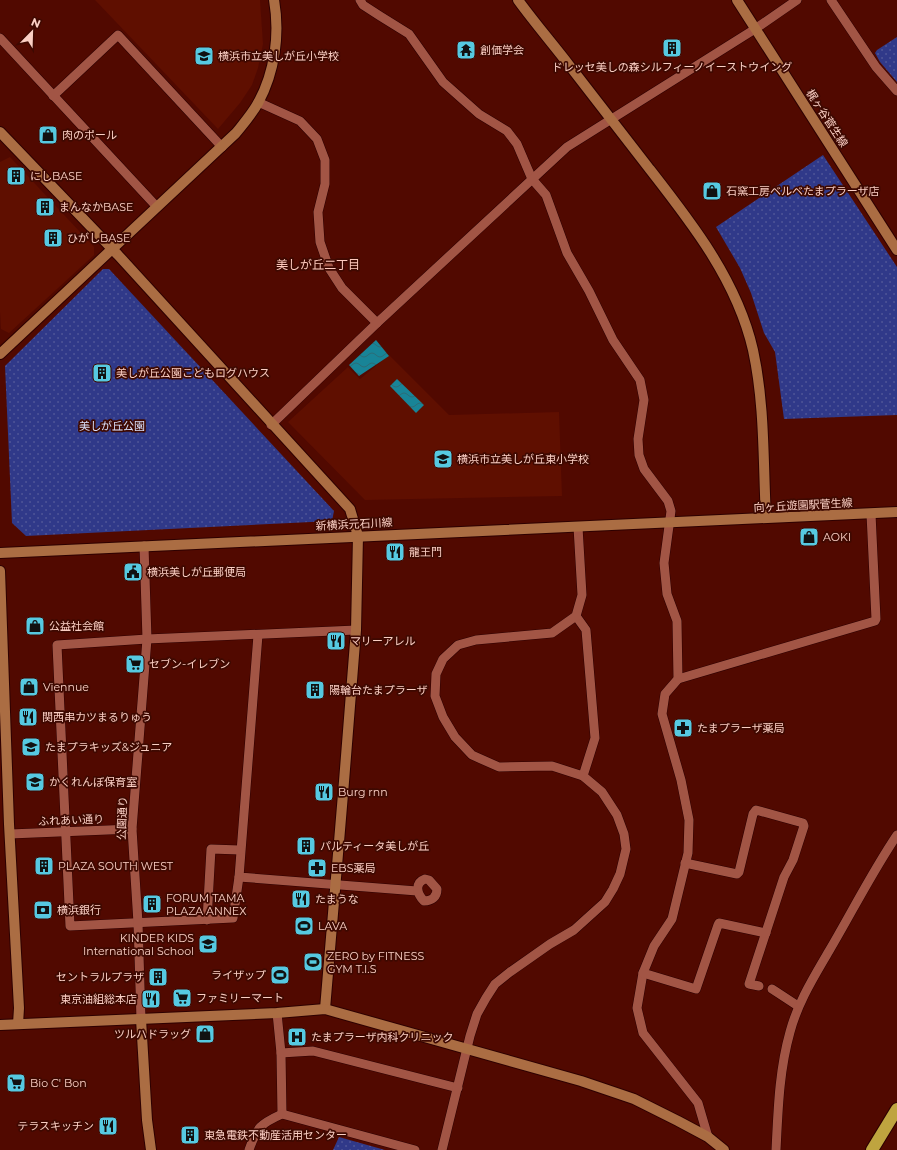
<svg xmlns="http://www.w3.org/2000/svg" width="897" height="1150" viewBox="0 0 897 1150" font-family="Montserrat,'Noto Sans JP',sans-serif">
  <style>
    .built { fill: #5f0f00 }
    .grass { fill: url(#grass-dots) }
    .water { fill: url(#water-waves) }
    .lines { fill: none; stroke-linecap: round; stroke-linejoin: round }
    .street-casing { stroke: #2d0000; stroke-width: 10 }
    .secondary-casing { stroke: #2d0000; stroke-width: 12 }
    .highway-casing { stroke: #2d0000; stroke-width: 14 }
    .street { stroke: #a25545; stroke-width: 9 }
    .secondary { stroke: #ab6d43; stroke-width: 10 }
    .highway { stroke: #bfa43f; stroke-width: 12 }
    .labels { text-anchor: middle; stroke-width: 3.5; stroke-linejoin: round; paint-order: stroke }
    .poi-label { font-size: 11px; fill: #fbcfc4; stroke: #3e0901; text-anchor: start }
    .street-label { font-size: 11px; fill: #fbcfc4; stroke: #3e0901 }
    .park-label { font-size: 11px; fill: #dae1fc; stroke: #3e0901 }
    .neighbourhood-label { font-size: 12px; fill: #fec9bd; stroke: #3e0901 }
  </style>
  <defs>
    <pattern id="grass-dots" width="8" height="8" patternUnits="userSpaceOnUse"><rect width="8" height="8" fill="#303989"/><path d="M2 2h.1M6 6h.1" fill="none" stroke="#4f5598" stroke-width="1.8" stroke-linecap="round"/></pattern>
    <pattern id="water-waves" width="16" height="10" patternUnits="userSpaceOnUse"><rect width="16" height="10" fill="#188497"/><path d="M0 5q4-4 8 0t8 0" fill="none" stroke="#2a6c77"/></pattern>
  </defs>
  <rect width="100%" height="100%" fill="#510900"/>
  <g class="built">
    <polygon points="95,0 260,0 263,44 258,68 252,85 240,103 218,129"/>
    <polygon points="10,157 94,247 94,255 9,333 1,329 0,312 0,162"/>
    <polygon points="389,355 449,415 559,412 562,496 365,500 288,422 348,367 360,379"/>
  </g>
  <g class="grass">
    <polygon points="897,37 897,82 880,62 875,53 877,50"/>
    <polygon points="823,155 897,267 897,415 784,419 775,352 764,333 751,293 740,268 716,227"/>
    <polygon points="103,269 109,269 334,511 332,521 26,536 12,523 5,366"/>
    <polygon points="339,1137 385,1150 333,1150"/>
  </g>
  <g class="water">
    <polygon points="376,340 389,356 359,376 349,365"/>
    <polygon points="397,379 424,405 416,413 390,386"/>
  </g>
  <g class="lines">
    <defs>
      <g id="street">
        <polyline points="360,0 363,5 380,16 409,34 443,82 479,114 507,131 517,144 532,179 546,195 567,253 589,291 613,340 640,380 644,400 638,439 639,455 644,469 668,501 671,511 664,563 667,594 677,621 678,679 665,694 662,714 681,780 689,820 688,853 672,919 654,946 643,973 637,1008 643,1033 698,1103 708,1137"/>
        <polyline points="831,0 876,67 897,91"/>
        <polyline points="0,38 157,207"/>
        <polyline points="53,96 118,35 222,147"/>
        <polyline points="258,102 300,121 317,139 325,160 325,184 318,212 320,242 329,268 342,288 377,323"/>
        <polyline points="271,425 377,323 567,147 755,29 797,0"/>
        <polyline points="576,616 586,630 595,738 583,776"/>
        <polyline points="258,635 239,877 417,891"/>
        <polyline points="678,679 875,621 876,619 871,514"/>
        <polyline points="10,834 132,829"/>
        <polyline points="685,863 737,874 739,872 753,814 756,810 803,823 804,826 793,860 784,877 749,984 759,986"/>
        <polyline points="239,877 233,918 70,926 57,645 147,639 356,630"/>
        <path d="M425,879L429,880L437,889C437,897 432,901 424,901C417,894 414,883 425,879Z"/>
        <polyline points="207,920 211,849 240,850"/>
        <polyline points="643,973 696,989 718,925 719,923 766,933"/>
        <polyline points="772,989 798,1006"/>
        <polyline points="277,1013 281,1053 282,1114"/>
        <polyline points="141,1019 138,923 132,829 147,639 144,546"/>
        <polyline points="281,1053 313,1051 458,1088"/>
        <path d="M249,1150C257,1127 260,1124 282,1114L415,1150"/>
        <polyline points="442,1150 470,1036 477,1014 486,998 495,984 510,972 550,944 574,930 605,902 613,889 620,874 626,849 624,834 617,815 602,792 583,776 552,766 499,767 472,755 455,737 443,717 435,696 436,674 443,659 458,645 476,640 552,633 576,616 582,595 578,527"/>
        <path d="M776,1150C778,1111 779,1071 790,1032C798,1002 814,977 829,951C852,912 872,872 897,835"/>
      </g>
      <g id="secondary">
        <path d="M518,0C534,22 552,43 569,65C595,99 622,133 648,167C691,222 737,280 753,350C765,405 763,462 766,518"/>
        <polyline points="737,0 897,250"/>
        <polyline points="0,132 118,255 350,509 358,536 356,630 343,794 325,1009"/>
        <path d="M0,354L236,133C244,123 252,114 258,103C275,72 280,34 274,0"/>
        <polyline points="0,553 897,512"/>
        <polyline points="0,571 9,824 19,1008 18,1024"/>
        <polyline points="141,1019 147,1120 151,1150"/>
        <polyline points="0,1025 277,1013 325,1009 581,1081 634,1099 678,1121 708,1137 724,1150"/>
      </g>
      <polyline id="highway" points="872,1150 897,1109"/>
    </defs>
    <use href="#street" class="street-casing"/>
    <use href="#secondary" class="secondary-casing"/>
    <use href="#highway" class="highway-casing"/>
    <use href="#street" class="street"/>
    <use href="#secondary" class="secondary"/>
    <use href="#highway" class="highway"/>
  </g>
  <defs>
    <symbol id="building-square" viewBox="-11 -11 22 22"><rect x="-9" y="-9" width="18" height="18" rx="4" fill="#56c9e1" stroke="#3e0901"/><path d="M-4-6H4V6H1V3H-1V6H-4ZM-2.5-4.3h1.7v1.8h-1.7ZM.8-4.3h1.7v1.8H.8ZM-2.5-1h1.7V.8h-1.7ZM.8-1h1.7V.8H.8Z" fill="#111"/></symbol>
    <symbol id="temple-square" viewBox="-11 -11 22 22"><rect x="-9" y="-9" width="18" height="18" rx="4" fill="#56c9e1" stroke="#3e0901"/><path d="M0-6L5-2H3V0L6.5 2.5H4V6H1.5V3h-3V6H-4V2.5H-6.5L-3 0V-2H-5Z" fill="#111"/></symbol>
    <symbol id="school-square" viewBox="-11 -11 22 22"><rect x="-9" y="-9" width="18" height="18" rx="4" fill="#56c9e1" stroke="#3e0901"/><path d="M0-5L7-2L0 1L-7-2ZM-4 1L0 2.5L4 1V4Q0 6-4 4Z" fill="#111"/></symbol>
    <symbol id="shop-square" viewBox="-11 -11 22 22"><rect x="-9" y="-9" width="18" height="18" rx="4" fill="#56c9e1" stroke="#3e0901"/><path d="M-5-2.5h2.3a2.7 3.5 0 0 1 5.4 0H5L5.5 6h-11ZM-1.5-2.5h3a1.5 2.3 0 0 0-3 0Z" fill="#111"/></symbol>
    <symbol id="restaurant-square" viewBox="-11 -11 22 22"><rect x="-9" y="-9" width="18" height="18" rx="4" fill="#56c9e1" stroke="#3e0901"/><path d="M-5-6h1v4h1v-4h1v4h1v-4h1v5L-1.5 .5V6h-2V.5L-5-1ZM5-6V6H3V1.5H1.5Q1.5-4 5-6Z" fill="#111"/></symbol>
    <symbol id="civic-square" viewBox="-11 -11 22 22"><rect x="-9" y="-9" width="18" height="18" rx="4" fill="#56c9e1" stroke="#3e0901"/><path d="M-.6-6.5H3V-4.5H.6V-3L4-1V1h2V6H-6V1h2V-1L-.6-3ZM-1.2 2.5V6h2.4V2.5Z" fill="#111"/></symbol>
    <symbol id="supermarket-square" viewBox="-11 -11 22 22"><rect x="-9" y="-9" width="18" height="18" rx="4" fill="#56c9e1" stroke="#3e0901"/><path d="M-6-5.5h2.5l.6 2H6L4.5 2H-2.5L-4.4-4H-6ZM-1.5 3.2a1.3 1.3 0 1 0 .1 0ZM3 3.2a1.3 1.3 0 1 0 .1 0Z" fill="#111"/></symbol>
    <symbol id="pharmacy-square" viewBox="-11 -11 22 22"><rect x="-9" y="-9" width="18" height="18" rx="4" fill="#56c9e1" stroke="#3e0901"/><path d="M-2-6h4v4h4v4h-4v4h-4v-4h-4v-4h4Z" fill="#111"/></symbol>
    <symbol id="bank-square" viewBox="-11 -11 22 22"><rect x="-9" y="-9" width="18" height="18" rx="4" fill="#56c9e1" stroke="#3e0901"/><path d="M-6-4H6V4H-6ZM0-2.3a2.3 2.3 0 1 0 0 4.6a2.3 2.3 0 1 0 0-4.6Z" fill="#111"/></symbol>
    <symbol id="stadium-square" viewBox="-11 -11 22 22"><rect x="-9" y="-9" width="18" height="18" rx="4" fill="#56c9e1" stroke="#3e0901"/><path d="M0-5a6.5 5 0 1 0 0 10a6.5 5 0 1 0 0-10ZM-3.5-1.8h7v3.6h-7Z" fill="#111"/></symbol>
    <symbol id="hospital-square" viewBox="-11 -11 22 22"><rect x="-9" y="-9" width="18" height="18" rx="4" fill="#56c9e1" stroke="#3e0901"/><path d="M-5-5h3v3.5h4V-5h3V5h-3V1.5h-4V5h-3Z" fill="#111"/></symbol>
  </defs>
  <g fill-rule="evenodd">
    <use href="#building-square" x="661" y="37" width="22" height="22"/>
    <use href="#temple-square" x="455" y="39" width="22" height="22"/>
    <use href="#school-square" x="193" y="45" width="22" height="22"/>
    <use href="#shop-square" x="37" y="124" width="22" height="22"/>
    <use href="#building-square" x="5" y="165" width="22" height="22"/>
    <use href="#shop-square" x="701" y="180" width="22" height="22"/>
    <use href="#building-square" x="34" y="196" width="22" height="22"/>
    <use href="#building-square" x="42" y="227" width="22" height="22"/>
    <use href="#building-square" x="91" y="362" width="22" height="22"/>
    <use href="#school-square" x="432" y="448" width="22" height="22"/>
    <use href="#shop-square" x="798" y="526" width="22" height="22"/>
    <use href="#restaurant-square" x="384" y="541" width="22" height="22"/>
    <use href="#civic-square" x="122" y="561" width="22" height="22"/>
    <use href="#shop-square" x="24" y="615" width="22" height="22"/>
    <use href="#restaurant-square" x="325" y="630" width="22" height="22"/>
    <use href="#supermarket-square" x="124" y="653" width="22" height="22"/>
    <use href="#shop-square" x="18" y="676" width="22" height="22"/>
    <use href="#building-square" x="304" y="679" width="22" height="22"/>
    <use href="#restaurant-square" x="17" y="706" width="22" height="22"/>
    <use href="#pharmacy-square" x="672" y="717" width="22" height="22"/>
    <use href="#school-square" x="20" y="736" width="22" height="22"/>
    <use href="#school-square" x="24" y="771" width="22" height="22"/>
    <use href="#restaurant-square" x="313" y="781" width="22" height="22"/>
    <use href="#building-square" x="295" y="835" width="22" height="22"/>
    <use href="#building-square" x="33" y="855" width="22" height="22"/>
    <use href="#pharmacy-square" x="306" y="857" width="22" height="22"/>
    <use href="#restaurant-square" x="290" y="888" width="22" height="22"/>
    <use href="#building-square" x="141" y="893" width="22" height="22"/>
    <use href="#bank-square" x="32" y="899" width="22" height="22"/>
    <use href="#stadium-square" x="293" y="915" width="22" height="22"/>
    <use href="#school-square" x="197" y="933" width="22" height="22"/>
    <use href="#stadium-square" x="302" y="951" width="22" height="22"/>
    <use href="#stadium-square" x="269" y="964" width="22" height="22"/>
    <use href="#building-square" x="147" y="966" width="22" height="22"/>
    <use href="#supermarket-square" x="171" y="987" width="22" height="22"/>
    <use href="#restaurant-square" x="140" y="988" width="22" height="22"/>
    <use href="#shop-square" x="194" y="1023" width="22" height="22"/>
    <use href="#hospital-square" x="286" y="1026" width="22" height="22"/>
    <use href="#supermarket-square" x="5" y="1072" width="22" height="22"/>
    <use href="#restaurant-square" x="97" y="1115" width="22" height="22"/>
    <use href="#building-square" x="179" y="1124" width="22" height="22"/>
  </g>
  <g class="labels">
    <g class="poi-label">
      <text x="480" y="54">創価学会</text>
      <text x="218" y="60">横浜市立美しが丘小学校</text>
      <text x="672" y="71" text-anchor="middle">ドレッセ美しの森シルフィーノイーストウイング</text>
      <text x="62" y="139">肉のポール</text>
      <text x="30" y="180">にしBASE</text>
      <text x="726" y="195">石窯工房ベルベたまプラーザ店</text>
      <text x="59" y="211">まんなかBASE</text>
      <text x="67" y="242">ひがしBASE</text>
      <text x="116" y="377">美しが丘公園こどもログハウス</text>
      <text x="457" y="463">横浜市立美しが丘東小学校</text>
      <text x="823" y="541">AOKI</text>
      <text x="409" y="556">龍王門</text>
      <text x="147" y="576">横浜美しが丘郵便局</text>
      <text x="49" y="630">公益社会館</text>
      <text x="350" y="645">マリーアレル</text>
      <text x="149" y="668">セブン-イレブン</text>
      <text x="43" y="691">Viennue</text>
      <text x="329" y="694">陽輪台たまプラーザ</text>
      <text x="42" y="721">関西串カツまるりゅう</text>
      <text x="697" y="732">たまプラーザ薬局</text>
      <text x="45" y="751">たまプラキッズ&amp;ジュニア</text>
      <text x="49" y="786">かくれんぼ保育室</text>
      <text x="338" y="796">Burg rnn</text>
      <text x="320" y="850">パルティータ美しが丘</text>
      <text x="58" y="870">PLAZA SOUTH WEST</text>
      <text x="331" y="872">EBS薬局</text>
      <text x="166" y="902">FORUM TAMA<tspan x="166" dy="13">PLAZA ANNEX</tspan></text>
      <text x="315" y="903">たまうな</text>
      <text x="57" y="914">横浜銀行</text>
      <text x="318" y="930">LAVA</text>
      <text x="194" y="942" text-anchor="end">KINDER KIDS<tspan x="194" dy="13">International School</tspan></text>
      <text x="327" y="960">ZERO by FITNESS<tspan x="327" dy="13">GYM T.I.S</tspan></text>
      <text x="266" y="979" text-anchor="end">ライザップ</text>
      <text x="144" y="981" text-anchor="end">セントラルプラザ</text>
      <text x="196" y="1002">ファミリーマート</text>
      <text x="137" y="1003" text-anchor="end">東京油組総本店</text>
      <text x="191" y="1038" text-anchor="end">ツルハドラッグ</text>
      <text x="311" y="1041">たまプラーザ内科クリニック</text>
      <text x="30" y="1087">Bio C' Bon</text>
      <text x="94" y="1130" text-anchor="end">テラスキッチン</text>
      <text x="204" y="1139">東急電鉄不動産活用センター</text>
    </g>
    <g class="street-label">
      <text transform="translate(827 118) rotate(57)" y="4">梶ヶ谷菅生線</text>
      <text transform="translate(803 505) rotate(-3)" y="4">向ヶ丘遊園駅菅生線</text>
      <text transform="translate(354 524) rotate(-3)" y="4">新横浜元石川線</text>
      <text transform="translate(122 818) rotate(-88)" y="4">公園通り</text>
      <text transform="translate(71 820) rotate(-2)" y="4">ふれあい通り</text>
    </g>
    <g class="park-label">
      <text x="112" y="430">美しが丘公園</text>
    </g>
    <g class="neighbourhood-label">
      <text x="318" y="269">美しが丘二丁目</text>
    </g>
  </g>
  <g transform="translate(32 32) rotate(23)" stroke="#3e0901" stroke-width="3" paint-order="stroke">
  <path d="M0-3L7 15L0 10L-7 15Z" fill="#fbcfc4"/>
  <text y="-6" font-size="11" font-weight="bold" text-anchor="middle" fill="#fbcfc4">N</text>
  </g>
</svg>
